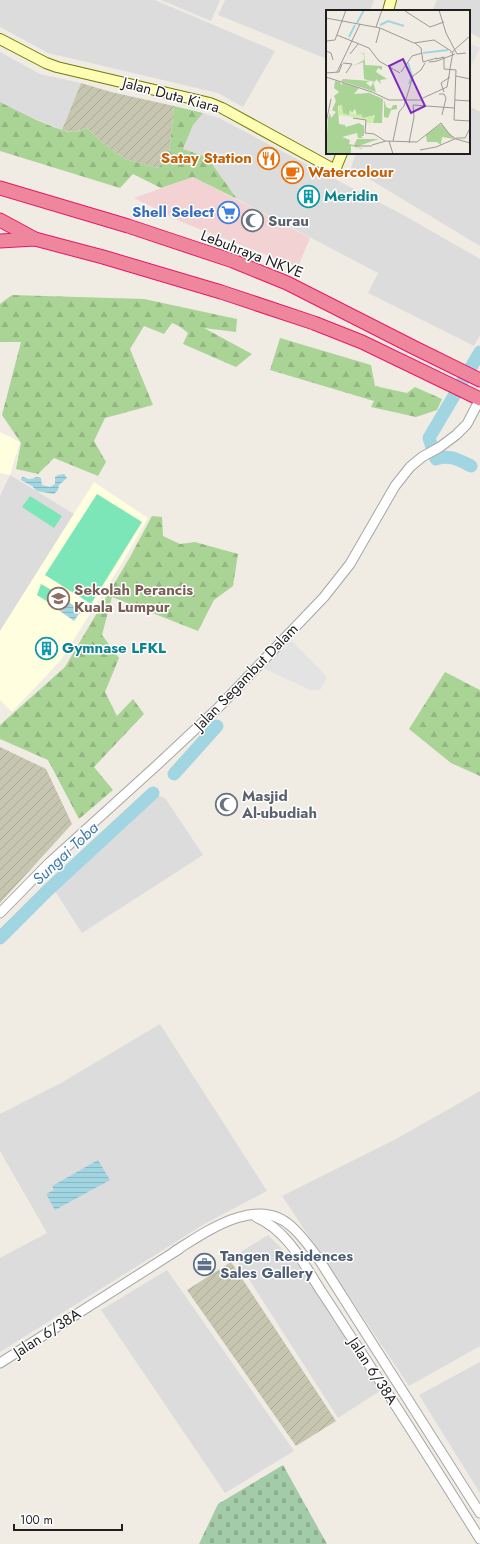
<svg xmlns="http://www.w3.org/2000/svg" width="480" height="1544" viewBox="0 0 480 1544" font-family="Jost,sans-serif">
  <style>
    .residential { fill: #dddcdc }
    .commercial { fill: #f2d2d2 }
    .education { fill: #fffedf }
    .construction { fill: url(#construction-furrows) }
    .forest { fill: url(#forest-firs) }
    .cemetery { fill: url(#cemetery-stones) }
    .pitch { fill: #7ce6b9 }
    .parking { fill: #e3e3e3 }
    .water { fill: url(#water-rules) }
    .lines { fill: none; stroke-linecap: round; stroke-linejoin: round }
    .river { stroke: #a1d5e1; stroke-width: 13 }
    .tertiary-casing { stroke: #a6a6a6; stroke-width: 11 }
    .secondary-casing { stroke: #737c00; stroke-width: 12 }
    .motorway-casing { stroke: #e91766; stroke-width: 15 }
    .tertiary { stroke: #fff; stroke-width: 9 }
    .secondary { stroke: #fdfeb4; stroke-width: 10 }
    .motorway { stroke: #ee869d; stroke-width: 13 }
    .labels { text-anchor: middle; stroke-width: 3; stroke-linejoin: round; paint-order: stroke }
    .street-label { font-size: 15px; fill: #1f1f1f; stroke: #fff }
    .food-label { font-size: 15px; font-weight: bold; fill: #c56008; stroke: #fff; text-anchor: end }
    .culture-label { font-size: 15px; font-weight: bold; fill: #0d838f; stroke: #fff; text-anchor: start }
    .shop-label { font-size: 15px; font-weight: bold; fill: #366cbe; stroke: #fff; text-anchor: end }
    .worship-label { font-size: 15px; font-weight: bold; fill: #5b616d; stroke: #fff; text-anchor: start }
    .education-label { font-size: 15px; font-weight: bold; fill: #785e54; stroke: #fff; text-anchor: start }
    .service-label { font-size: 15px; font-weight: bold; fill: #4e5e75; stroke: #fff; text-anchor: start }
    .water-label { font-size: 16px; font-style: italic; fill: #407bae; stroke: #fff }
    .inset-river { fill: none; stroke: #a1d5e1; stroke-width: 2 }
    .inset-road { fill: none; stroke: #9c9a95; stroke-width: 1 }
    .view { fill: #7b2cbf; fill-opacity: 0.15; stroke: #7b2cbf; stroke-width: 2 }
    .inset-edge { fill: none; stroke: #1f1f1f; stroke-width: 2 }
  </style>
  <defs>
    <pattern id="construction-furrows" width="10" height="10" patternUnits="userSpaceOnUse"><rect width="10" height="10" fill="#c6c5af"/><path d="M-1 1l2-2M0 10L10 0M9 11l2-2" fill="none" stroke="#aaa996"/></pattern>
    <pattern id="forest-firs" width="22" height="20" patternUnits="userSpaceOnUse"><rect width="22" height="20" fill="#aad396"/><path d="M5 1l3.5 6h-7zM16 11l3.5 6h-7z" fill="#92b581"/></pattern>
    <pattern id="cemetery-stones" width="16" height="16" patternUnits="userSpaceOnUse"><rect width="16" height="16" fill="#a4cba8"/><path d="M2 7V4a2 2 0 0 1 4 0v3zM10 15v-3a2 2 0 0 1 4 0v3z" fill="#8dae90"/></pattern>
    <pattern id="water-rules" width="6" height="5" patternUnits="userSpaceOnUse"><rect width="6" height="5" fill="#a1d5e1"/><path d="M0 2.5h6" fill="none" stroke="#8ab6c1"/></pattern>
  </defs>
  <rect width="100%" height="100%" fill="#f0ece4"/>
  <g class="residential">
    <polygon points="0,0 155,0 275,51 243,107 218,93 48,53 0,27"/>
    <polygon points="161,0 220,0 211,21"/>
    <polygon points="225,0 374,0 370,11 327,11 327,59 218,15"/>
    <polygon points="437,0 480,0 480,38 469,32 469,11 432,11"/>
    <polygon points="0,52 40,74 81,83 62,130 14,110 0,102"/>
    <polygon points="469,106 480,112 480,246 351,168 356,153 469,153"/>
    <polygon points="203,113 219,118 407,217 480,259 480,335 474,346 368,293 378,273 237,199 207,157 183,149 193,125"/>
    <polygon points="10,475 74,514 0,631 0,496"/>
    <polygon points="157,795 165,798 203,855 82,933 55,891"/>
    <polygon points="160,1024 267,1191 206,1223 0,1352 0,1258 47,1233 0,1151 0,1114 61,1083"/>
    <polygon points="480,1091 480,1346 409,1386 282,1196 396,1139 456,1105"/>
    <polygon points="268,1235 300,1267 380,1391 338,1418 234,1256"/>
    <polygon points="167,1270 294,1451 225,1493 101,1310"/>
    <polygon points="480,1362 480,1493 419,1395"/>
  </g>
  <polygon class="commercial" points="193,177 310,238 298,267 184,223 134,198"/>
  <g class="education">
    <polygon points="0,432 20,442 10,475 0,473"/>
    <polygon points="94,482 148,518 119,568 61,660 12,712 0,700 0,631"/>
  </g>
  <g class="construction">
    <polygon points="81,83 111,92 174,106 169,155 158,168 125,159 104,144 87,128 73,132 62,130"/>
    <polygon points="0,747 46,769 72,824 0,903"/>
    <polygon points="231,1262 336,1421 296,1446 187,1290"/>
  </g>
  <g class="forest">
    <path d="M0,102C13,109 59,132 72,132C77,132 83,129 87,128L104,144L125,159L158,168L169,155L174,106L203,113L193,125L183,149L207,157L237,199L193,177L161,188L133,174L120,188L0,151Z"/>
    <polygon points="12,295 144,299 237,319 236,332 204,328 252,354 236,367 183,344 188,333 179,326 172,323 164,334 144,326 130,349 153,405 105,418 94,441 106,462 98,476 54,458 38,474 16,469 21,443 2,415 21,342 0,342 0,304"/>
    <polygon points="280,338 371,365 375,386 407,393 415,387 442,399 437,410 416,417 371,407 374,401 270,370"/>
    <polygon points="152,516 162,517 163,536 180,544 195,542 238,554 233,586 214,600 198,631 112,597 102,635 119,658 105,692 117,716 133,699 144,714 94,767 113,790 79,819 48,760 0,739 0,725 65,667 130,557"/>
    <polygon points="445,672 480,690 480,776 451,763 409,729"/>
  </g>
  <polygon class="cemetery" points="283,1465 327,1544 199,1544 218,1504"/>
  <g class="pitch">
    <polygon points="97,494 142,522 91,604 45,575"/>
    <polygon points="30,496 62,516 54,528 22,507"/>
    <polygon points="41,584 57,593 51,604 37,595"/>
  </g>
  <g class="parking">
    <polygon points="469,43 480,48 469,71"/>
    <polygon points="289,638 327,677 320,690 310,690 261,667"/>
  </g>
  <g class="water">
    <path d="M64,474L67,478L59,485L58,490L54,494L37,491L32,486L21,480L22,477C25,477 27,479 30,479C35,479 34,476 41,478L42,485L50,487L55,484V477L58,475Z"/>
    <polygon points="60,596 81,611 74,621 53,606"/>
    <polygon points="98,1160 110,1180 55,1210 46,1194 54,1190 52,1186"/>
  </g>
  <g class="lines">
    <g class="river">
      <path d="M471,466C459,460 449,454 436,459L429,438L480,352"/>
      <polyline points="174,774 217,726"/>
      <polyline points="0,938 47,891 153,793"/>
    </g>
    <defs>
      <g id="tertiary">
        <polyline points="0,913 49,863 156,766 218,708 324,597 350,564 395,486 410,467 422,457 440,447 456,435 467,424 480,399"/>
        <path d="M256,1217C287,1230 304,1264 321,1291C334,1310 346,1330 359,1349C400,1412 440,1475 480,1539"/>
        <path d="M175,1251C206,1232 257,1194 292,1227C302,1236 310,1247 318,1258L480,1513"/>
        <polyline points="0,1363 179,1249"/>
      </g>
      <g id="secondary">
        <polyline points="388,11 391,0"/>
        <polyline points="0,39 46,63 57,67 210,103 222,108 335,170 342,153"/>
      </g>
      <g id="motorway">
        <polyline points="0,188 128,226 233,261 287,283 413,347 480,380"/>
        <polyline points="0,220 35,239"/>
        <polyline points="0,241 35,239 103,257 221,292 314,323 362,342 480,399"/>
      </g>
    </defs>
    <use href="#tertiary" class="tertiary-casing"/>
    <use href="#secondary" class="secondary-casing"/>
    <use href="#motorway" class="motorway-casing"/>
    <use href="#tertiary" class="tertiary"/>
    <use href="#secondary" class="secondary"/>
    <use href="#motorway" class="motorway"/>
  </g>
  <defs>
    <symbol id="restaurant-ring" viewBox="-11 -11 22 22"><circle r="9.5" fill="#fff" stroke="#e8710a" stroke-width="1.5"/><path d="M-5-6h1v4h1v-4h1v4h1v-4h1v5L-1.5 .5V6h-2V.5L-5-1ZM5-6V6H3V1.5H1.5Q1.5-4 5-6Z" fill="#e8710a"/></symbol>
    <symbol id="cafe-ring" viewBox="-11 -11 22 22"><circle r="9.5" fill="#fff" stroke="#e8710a" stroke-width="1.5"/><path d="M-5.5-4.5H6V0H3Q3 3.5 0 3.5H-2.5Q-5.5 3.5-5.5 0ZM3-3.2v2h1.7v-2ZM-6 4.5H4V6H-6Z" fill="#e8710a"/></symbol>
    <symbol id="building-ring" viewBox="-11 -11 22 22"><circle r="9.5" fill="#fff" stroke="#0f9aa8" stroke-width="1.5"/><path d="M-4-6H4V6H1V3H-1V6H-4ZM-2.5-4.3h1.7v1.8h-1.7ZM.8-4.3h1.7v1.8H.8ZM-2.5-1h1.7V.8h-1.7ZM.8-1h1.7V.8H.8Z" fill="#0f9aa8"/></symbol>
    <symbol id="supermarket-ring" viewBox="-11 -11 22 22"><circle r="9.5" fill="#fff" stroke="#3f7fe0" stroke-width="1.5"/><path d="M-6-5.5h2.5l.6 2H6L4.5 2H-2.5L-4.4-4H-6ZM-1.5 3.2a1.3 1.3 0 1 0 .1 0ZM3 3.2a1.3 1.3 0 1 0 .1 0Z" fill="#3f7fe0"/></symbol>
    <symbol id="mosque-ring" viewBox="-11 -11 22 22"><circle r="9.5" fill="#fff" stroke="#6b7280" stroke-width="1.5"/><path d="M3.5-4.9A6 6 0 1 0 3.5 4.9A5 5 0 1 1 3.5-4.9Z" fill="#6b7280"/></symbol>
    <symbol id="school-ring" viewBox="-11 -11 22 22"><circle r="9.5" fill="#fff" stroke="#8d6e63" stroke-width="1.5"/><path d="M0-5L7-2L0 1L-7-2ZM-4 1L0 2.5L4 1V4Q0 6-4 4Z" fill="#8d6e63"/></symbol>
    <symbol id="office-ring" viewBox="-11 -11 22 22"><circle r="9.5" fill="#fff" stroke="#5c6f8a" stroke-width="1.5"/><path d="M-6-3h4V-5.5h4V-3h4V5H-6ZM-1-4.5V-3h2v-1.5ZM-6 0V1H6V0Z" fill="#5c6f8a"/></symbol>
  </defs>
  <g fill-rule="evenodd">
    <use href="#restaurant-ring" x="256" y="146" width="25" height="25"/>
    <use href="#cafe-ring" x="280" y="160" width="25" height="25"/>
    <use href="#building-ring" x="296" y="184" width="25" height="25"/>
    <use href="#supermarket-ring" x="216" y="200" width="25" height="25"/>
    <use href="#mosque-ring" x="240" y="208" width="25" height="25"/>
    <use href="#school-ring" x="46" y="586" width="25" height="25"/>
    <use href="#building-ring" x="34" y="636" width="25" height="25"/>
    <use href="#mosque-ring" x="214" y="792" width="25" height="25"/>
    <use href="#office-ring" x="192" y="1252" width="25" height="25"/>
  </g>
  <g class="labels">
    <g class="street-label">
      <text transform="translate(171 95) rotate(15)" y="5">Jalan Duta Kiara</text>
      <text transform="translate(252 254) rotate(21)" y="5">Lebuhraya NKVE</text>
      <text transform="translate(246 677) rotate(-46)" y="5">Jalan Segambut Dalam</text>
      <text transform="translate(47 1333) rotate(-33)" y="5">Jalan 6/38A</text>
      <text transform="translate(373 1371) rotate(57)" y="5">Jalan 6/38A</text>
    </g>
    <g class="food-label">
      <text x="252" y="163">Satay Station</text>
      <text x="308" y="177" text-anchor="start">Watercolour</text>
    </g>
    <g class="culture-label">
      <text x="324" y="201">Meridin</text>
      <text x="62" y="653">Gymnase LFKL</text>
    </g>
    <g class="shop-label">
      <text x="214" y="217">Shell Select</text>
    </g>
    <g class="worship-label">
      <text x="268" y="226">Surau</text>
      <text x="242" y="801">Masjid<tspan x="242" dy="17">Al-ubudiah</tspan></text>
    </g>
    <g class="education-label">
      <text x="74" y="595">Sekolah Perancis<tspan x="74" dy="17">Kuala Lumpur</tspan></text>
    </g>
    <g class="service-label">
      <text x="220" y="1261">Tangen Residences<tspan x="220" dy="17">Sales Gallery</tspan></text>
    </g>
    <g class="water-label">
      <text transform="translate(65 853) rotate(-43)" y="6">Sungai Toba</text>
    </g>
  </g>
  <g transform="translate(326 10)">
    <rect width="144" height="144" fill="#f0ece4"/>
    <path d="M16,95L19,103L35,104L38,108L49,105L48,109L46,113H41L40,109L13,105V96Z" fill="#cceea6"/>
    <path d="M38,40L39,55L56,56V60L52,58L50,62L61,69L54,70L55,74L50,69L49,72L38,69L37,52L27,56L38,50V45L35,43L34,42L38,44ZM17,69L44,71L40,73L45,77L47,72L50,82L15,71ZM9,71L14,72L15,75L17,73L33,78L28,84L43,83L37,80L57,89L56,113H47L49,105L37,108L35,104L31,105L29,99L26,103L24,100L23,105L17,103L16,95L12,96L13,114L19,115L20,117L33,113L38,116V126H35L37,128H32L31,123L16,127L24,130L23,134L28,135L31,129H53L29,137L36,138V139L25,136V144H0L2,108L4,103L5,108L10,102L6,100L10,91L8,86L13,82L8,78ZM58,90L60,97L65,99L67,95H71V99L65,100L62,108L58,107ZM115,114L128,129L116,127L115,135L111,132H101L100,125Z" fill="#aad396"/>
    <path class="inset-river" d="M31,13L38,0M54,15L62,11L78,16M23,27L29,15M97,43L122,40M82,53L86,66L83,74"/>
    <path class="inset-road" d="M113,0L120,23L131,44L140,43M79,1L104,17L118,12M0,8L54,18L88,33L108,30L125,41V43M50,17L56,0M11,25L43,38L53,51L74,63M0,31L9,30L20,0M50,33L54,18M89,33L95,38L97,52L111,48M0,41L5,43L7,50M24,44L32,34M110,49L118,47V59L130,60M103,52L111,51L129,44M17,53L26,54L20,63M130,60L128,110L144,111M11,62L34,14M75,62L86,46L96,43M0,63L13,62L16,54M130,66L144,69M0,67L46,82L63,90H97M118,82L115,73L124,67M113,84H118L120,88L116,105M97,88L121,77L127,41L144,26M129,90L144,91M27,108L40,110M0,113L5,89M39,123L40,110M39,123L48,124L59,131M123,124L130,129L144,133M63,131L67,144M67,131L73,102L78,96L87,66L95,60L99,53M83,133L88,107L87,95L128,98M46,135L60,131L91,132L115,113L124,125M29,136H46M94,140L110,137L131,128H139L144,118"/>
    <path class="view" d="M77,49L99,96L85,103L63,56Z"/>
    <rect width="144" height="144" class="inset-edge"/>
  </g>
  <path d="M14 1524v6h108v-6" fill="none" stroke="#1f1f1f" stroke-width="2"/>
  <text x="20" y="1524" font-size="12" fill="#1f1f1f" stroke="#ffffff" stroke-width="3" paint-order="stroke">100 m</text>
</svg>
